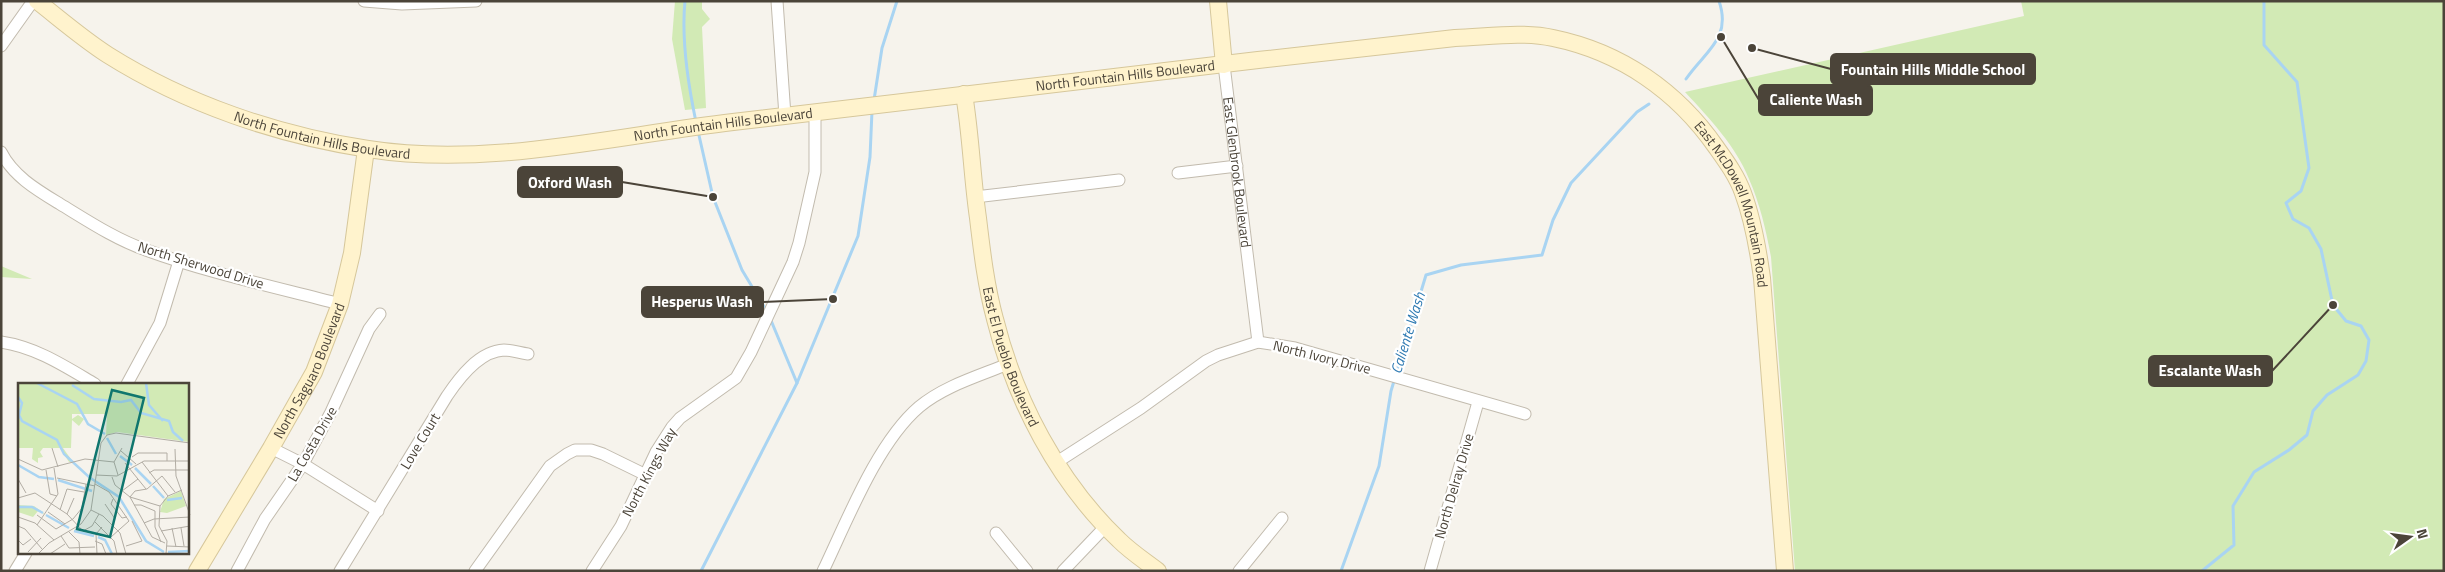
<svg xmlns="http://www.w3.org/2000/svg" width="2445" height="572" viewBox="0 0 2445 572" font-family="'Titillium Web',sans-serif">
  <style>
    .green { fill: #d2eab5 }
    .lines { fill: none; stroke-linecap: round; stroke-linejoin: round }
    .stream { stroke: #a9d4f2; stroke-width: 3 }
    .street-casing { stroke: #c2bbae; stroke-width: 13 }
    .secondary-casing { stroke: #d6c79b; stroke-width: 18 }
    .street { stroke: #fff; stroke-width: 11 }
    .secondary { stroke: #fff3cd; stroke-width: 16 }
    .labels { text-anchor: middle; stroke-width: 4.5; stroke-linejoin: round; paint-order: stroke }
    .street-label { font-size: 14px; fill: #4b4439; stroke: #fff }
    .water-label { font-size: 15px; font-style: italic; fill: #2e7ab2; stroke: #fff }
    .inset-river { fill: none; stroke: #a9d4f2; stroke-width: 2.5 }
    .inset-road { fill: none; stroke: #b2ada4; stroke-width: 1 }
    .view { fill: #0f766e; fill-opacity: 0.15; stroke: #0f766e; stroke-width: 2.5 }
    .inset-edge { fill: none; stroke: #4b4439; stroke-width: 2.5 }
    .leader { fill: none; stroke: #4b4439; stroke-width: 2 }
    .callout-dot { fill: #4b4439; stroke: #fff; stroke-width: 2 }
    .callout { fill: #4b4439; stroke: #4b4439; stroke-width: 2 }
    .callout-label { font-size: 15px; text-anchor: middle; font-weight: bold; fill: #fff }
  </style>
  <rect width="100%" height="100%" fill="#f6f3ec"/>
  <g class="green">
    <polygon points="675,1 702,1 702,9 710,19 702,27 706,108 685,110 672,39"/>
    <path d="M2021,1H2444V571H1795L1771,257C1766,230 1760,204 1749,179C1736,146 1709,118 1685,92L2024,16Z"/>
    <polygon points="1,266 32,279 1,277"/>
  </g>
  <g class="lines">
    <g class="stream">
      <path d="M685,1C681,41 688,84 696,122"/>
      <path d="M1686,79C1705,51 1732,39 1719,1"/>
      <polyline points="874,100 882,48 897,1"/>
      <polyline points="698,131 713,197 742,270 766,310"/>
      <polyline points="770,318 797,383"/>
      <polyline points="701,571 797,383 858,236 870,157 872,111"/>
      <polyline points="1341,571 1379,466 1391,391 1426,275 1461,265 1542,255 1553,220 1571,183 1637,112 1649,104"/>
      <polyline points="2202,571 2234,545 2233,506 2254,472 2289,450 2307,435 2313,411 2327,395 2358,375 2366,361 2369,340 2361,326 2346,321 2333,305 2321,249 2309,228 2293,219 2286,203 2301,191 2309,168 2297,82 2264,45 2264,1"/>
    </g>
    <defs>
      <g id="street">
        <polyline points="364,1 402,4 476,1"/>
        <polyline points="777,1 785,116"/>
        <polyline points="1,46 33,1"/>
        <path id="s1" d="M1224,65L1258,342"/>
        <path d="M1,152C13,176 37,190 60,204C88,221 115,239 146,250C209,273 275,287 340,304"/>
        <polyline points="1178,173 1237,166"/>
        <polyline points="975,197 1119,180"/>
        <path d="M1,342C36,347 66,367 95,384"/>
        <polyline points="127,384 160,323 179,261"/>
        <polyline points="271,448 303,464 378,511"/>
        <polyline points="1057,462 1141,408 1206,361 1218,355 1258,342 1295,348 1525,414"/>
        <polyline points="996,533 1027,571"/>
        <polyline points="15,571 26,553"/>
        <polyline points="237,571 265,519 303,464 331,412 369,329 380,314"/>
        <path d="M340,571L447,396C459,378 479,351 504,350C512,350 520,353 528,354"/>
        <polyline points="475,571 550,466 567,454 575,450 591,450 603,454 646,475"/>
        <polyline points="592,571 621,526 656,452 672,427 680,418 736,378 751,352 793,262 799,243 815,172 815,112"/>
        <path d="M823,571C847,521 877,443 919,407C944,386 979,376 1008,364"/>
        <polyline points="1063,571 1105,527"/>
        <polyline points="1239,571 1282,518"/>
        <polyline points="1430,571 1478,402"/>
      </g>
      <g id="secondary">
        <path id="s2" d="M37,1C60,19 83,39 108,55C186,104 277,135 368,149C488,168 613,136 733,122C973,94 1214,64 1455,38C1486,37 1522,31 1553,38C1621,52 1677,91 1716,147C1726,161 1737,176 1743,193C1753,220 1758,249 1762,278L1785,571"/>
        <polyline points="1218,1 1224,65"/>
        <path id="s3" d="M964,94C971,136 972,177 978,218C982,252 986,286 995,319C1015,400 1058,482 1119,540C1131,552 1145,561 1158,571"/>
        <path id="s4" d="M197,571L271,448L314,372L340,304L352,253L366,149"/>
      </g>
    </defs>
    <use href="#street" class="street-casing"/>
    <use href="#secondary" class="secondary-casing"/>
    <use href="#street" class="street"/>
    <use href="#secondary" class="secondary"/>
  </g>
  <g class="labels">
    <g class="street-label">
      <text dy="5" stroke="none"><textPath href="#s2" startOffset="1130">North Fountain Hills Boulevard</textPath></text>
      <text dy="5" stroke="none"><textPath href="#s2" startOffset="725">North Fountain Hills Boulevard</textPath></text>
      <text dy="5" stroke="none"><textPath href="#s2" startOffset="320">North Fountain Hills Boulevard</textPath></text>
      <text dy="5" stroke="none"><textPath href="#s1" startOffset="108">East Glenbrook Boulevard</textPath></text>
      <text dy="5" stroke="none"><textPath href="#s2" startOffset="1821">East McDowell Mountain Road</textPath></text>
      <text transform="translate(201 265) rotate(17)" y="5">North Sherwood Drive</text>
      <text dy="5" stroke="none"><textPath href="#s3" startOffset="268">East El Pueblo Boulevard</textPath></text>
      <text transform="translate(1322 357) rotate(14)" y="5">North Ivory Drive</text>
      <text dy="5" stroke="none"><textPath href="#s4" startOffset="230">North Saguaro Boulevard</textPath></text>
      <text transform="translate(420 441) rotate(-59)" y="5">Love Court</text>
      <text transform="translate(312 444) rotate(-60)" y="5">La Costa Drive</text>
      <text transform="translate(649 472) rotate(-62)" y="5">North Kings Way</text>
      <text transform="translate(1454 486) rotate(-74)" y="5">North Delray Drive</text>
    </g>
    <g class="water-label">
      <text transform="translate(1408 333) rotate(-73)" y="5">Caliente Wash</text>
    </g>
  </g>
  <g transform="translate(18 383)">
    <rect width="171" height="171" fill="#f6f3ec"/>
    <path d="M0,0H171V59L99,49L88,52L89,31H54V36L60,32L66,36L61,43L54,37L53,65H45L55,79H51L42,65H25L22,69L25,74L20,75V80L14,76L15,65H0ZM163,108L168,123L149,130L142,129L146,116ZM0,122L16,123L27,131L20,128L15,134L0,129Z" fill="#d2eab5"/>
    <path class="inset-river" d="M19,0L59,21L70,41L87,51M128,0L131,22L145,38M54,2L76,16L103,19L113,17L123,30L151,38L155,49L165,58M0,14L4,20L1,32L4,38L39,57L46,71L71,94L101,114L128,158L146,169M89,55L98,71M102,73L114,82M0,82L21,94L36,96M117,85L133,101M40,97L74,108M135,103L146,115M149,117L164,115M0,124H14L25,130M28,132L51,145M56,148L76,153M80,154L87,157L94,171M150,169L172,168"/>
    <path class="inset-road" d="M34,65L40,84M157,66L158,93L172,132M103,68L118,81M114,74L120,70H149V78M0,76L24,87L67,76L96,79M124,79L150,113M107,80L128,106M28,87L32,111L39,113M131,90L136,87H172M78,92L99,93L126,78H172M100,92L96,79L104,65M94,94L97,102L112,114L142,123M39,95L77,103M0,96L8,110M77,101L91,109L111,138L93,154M104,108L120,96M112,114L117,108L129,106L144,93L157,109M112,114L134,154L147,160M0,115L17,110L49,131L65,148L74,143L81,131M95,116L93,121L104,135L109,134M87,121L97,136M116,122H123L137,128V144L143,159M42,127L49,106L66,109M73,127L83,60L89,52L98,50L172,60M30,129L47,141M49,131L56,115M19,132L38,146L55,136L64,125L68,101M0,134L17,140L36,157M77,139L96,158L99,171M126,140L136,136L172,134M19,142L40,111L36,85M0,143L7,146L24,166M154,145L158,164M163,145L166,163M143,148L172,143M51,149L61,159L62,171M43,153L51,165L77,164M0,157L5,162L13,156M77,158L84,161L88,171M108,163L124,158L114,138M149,163L172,164M10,169L23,155M20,171L31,160L63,141L73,127L85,133L102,150L108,171M32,171L47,161M79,171L78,151L84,144M148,171L149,158L141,143L142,123L150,113L164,107"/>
    <path class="view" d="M94,7L126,15L92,154L59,146Z"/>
    <rect width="171" height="171" class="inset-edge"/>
  </g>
  <path class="leader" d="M1752 48L1831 69M1721 37L1759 100M713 197L622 182M833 299L763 302M2333 305L2272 371"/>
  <g class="callout-dot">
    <circle cx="1752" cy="48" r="5"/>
    <circle cx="1721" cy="37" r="5"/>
    <circle cx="713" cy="197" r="5"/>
    <circle cx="833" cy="299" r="5"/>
    <circle cx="2333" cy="305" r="5"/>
  </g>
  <g class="callout">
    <rect x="1831" y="54" width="204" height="30" rx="5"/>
    <rect x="1759" y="85" width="113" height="30" rx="5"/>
    <rect x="518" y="167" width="104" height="30" rx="5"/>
    <rect x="642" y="287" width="121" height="30" rx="5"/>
    <rect x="2149" y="356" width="123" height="30" rx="5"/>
  </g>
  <g class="callout-label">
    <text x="1933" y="75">Fountain Hills Middle School</text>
    <text x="1816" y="105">Caliente Wash</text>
    <text x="570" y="188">Oxford Wash</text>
    <text x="702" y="307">Hesperus Wash</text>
    <text x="2210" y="376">Escalante Wash</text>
  </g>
  <rect width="2445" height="572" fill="none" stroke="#4b4439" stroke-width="5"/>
  <g transform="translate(2410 537) rotate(76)" stroke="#ffffff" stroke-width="4" paint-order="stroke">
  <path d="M0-4L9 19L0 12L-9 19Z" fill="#4b4439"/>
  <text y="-8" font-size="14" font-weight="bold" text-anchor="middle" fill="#4b4439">N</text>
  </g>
</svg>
